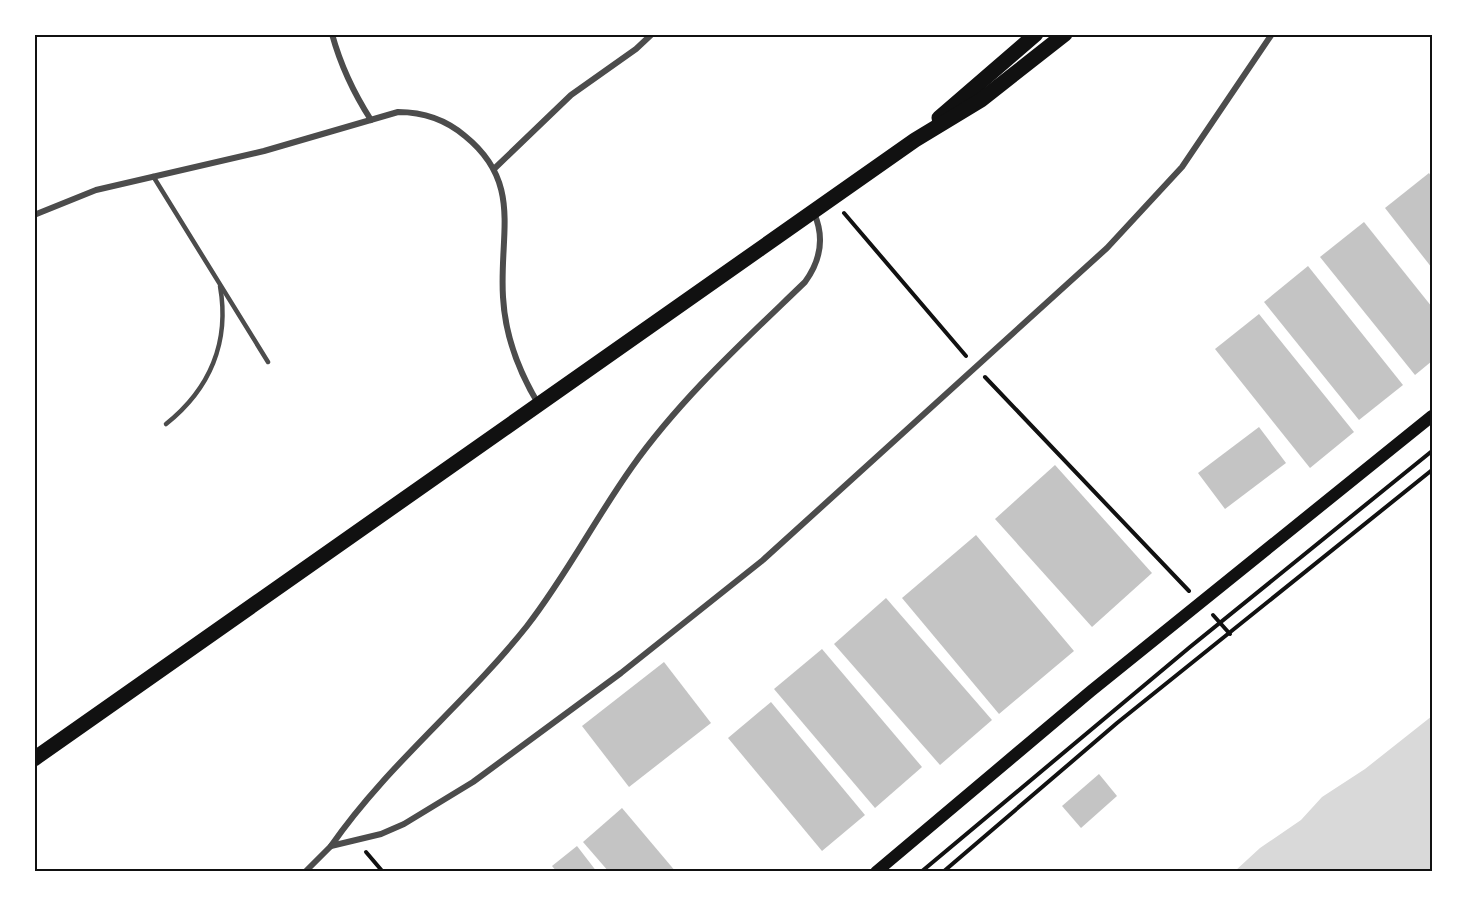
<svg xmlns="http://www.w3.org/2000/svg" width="1467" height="906" viewBox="0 0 1467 906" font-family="Rubik,sans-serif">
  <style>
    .water { fill: #d9d9d9 }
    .building { fill: #c4c4c4 }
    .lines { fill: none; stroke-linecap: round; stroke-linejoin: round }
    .path { stroke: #111; stroke-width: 4 }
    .service { stroke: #4c4c4c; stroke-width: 4.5 }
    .minor { stroke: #4c4c4c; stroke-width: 6 }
    .secondary { stroke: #111; stroke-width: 12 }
    .primary { stroke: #111; stroke-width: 15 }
    .neatline { fill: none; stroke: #111; stroke-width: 2 }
  </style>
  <rect width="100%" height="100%" fill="#fff"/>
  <polygon class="water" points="1432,716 1432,871 1235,871 1260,848 1301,820 1322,797 1365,769"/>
  <g class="building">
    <polygon points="1429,173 1432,178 1432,268 1385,208"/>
    <polygon points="1364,222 1432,307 1432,361 1415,375 1320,257"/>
    <polygon points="1308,266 1403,385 1359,420 1264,302"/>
    <polygon points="1259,314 1354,432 1310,468 1215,349"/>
    <polygon points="1259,427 1286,463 1225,509 1198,473"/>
    <polygon points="1055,465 1152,573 1092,627 995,519"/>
    <polygon points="976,535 1074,651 999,714 902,598"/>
    <polygon points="886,598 992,720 940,765 834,644"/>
    <polygon points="822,649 922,767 875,808 774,689"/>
    <polygon points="664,662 711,723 629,787 582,726"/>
    <polygon points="771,702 865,815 822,851 728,738"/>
    <polygon points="1099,774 1117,796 1081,828 1062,806"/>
    <polygon points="622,808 676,872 609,872 583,842"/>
    <polygon points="577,846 597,872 557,872 552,866"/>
  </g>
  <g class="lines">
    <g class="path">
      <polyline points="844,213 966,356"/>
      <polyline points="985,377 1189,591"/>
      <polyline points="1213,615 1230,634"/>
      <polyline points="366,852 383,872"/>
      <polyline points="921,872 1190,647 1432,451"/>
      <polyline points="943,872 1117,723 1432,470"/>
    </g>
    <g class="service">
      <polyline points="153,176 268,362"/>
      <path d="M166,424C210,389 230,342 220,286"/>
    </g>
    <g class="minor">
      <path d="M332,34C341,67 353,92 371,120"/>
      <polyline points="495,168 571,95 636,49 652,34"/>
      <path d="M34,215L96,190L264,151L398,112C424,112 445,119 465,136C523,183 499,233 503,297C505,335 519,372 539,405"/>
      <path d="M331,846C387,765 466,703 527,626C566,576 595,519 632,467C681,398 744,341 805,282C821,260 825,238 814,213"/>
      <polyline points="305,872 331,846 381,834 404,824 473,782 621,673 763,560 1107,248 1182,167 1272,34"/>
    </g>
    <polyline class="secondary" points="876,872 1091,691 1432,416"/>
    <g class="primary">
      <polyline points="939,118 1036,34"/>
      <polyline points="34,759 915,140 981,100 1065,34"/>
    </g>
  </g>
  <rect width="1467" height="906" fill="none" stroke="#ffffff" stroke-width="72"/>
  <rect x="36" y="36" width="1395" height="834" class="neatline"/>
</svg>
